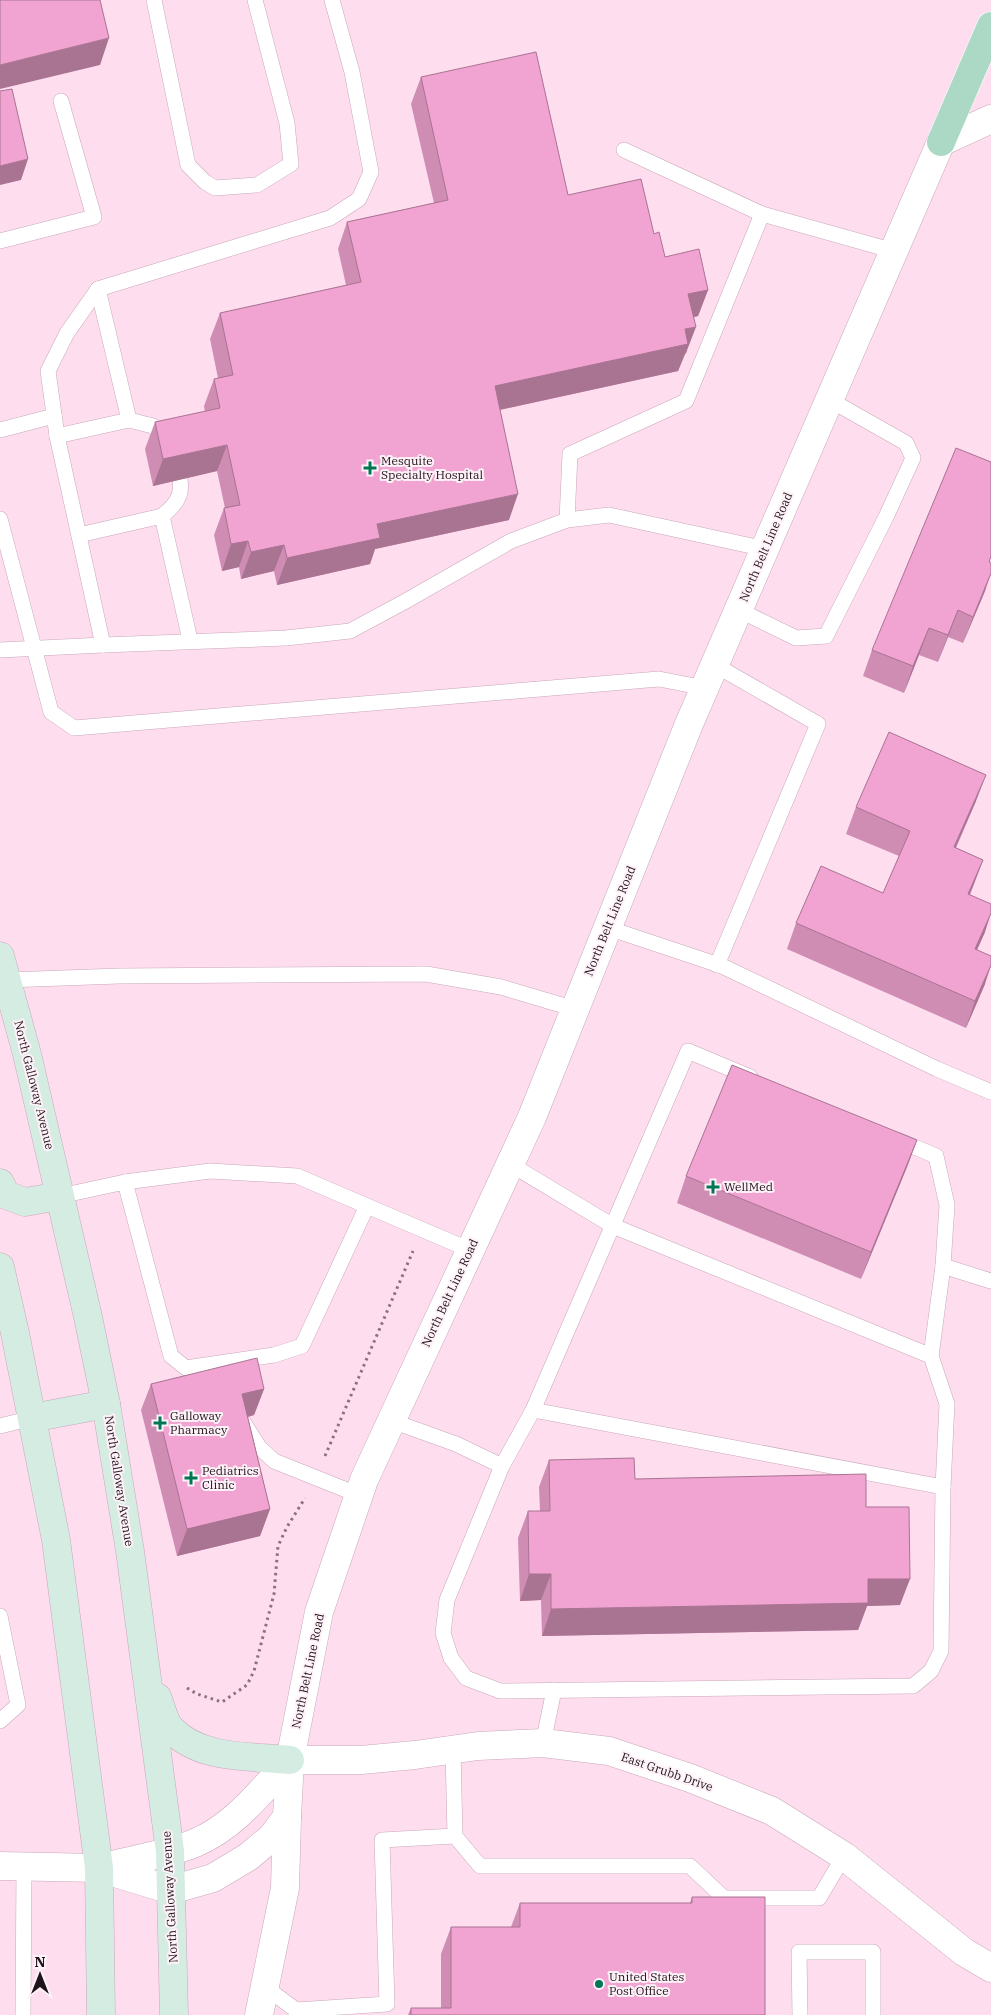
<svg xmlns="http://www.w3.org/2000/svg" width="991" height="2015" viewBox="0 0 991 2015" font-family="'IBM Plex Serif',serif">
  <style>
    .lines { fill: none; stroke-linecap: round; stroke-linejoin: round }
    .service-casing { stroke: #c8a8ba; stroke-width: 16 }
    .minor-casing { stroke: #c8a8ba; stroke-width: 29 }
    .tertiary-casing { stroke: #c8a8ba; stroke-width: 29 }
    .secondary-casing { stroke: #c8a8ba; stroke-width: 29 }
    .primary-casing { stroke: #fff; stroke-width: 29 }
    .path { stroke: #88727e; stroke-width: 3; stroke-dasharray: 2.5 4; stroke-linecap: butt }
    .service { stroke: #fff; stroke-width: 15 }
    .minor { stroke: #fff; stroke-width: 28 }
    .tertiary { stroke: #fff; stroke-width: 28 }
    .secondary { stroke: #d5ece2; stroke-width: 28 }
    .primary { stroke: #abd9c5; stroke-width: 28 }
    .wall { fill: #cf8db4 }
    .shaded-wall { fill: #a97392 }
    .building { fill: #f1a4d1; stroke: #a97392 }
    .poi-dot { fill: #007754; stroke: #fef1f8; stroke-width: 2 }
    .labels { text-anchor: middle; stroke-width: 4; stroke-linejoin: round; paint-order: stroke }
    .poi-label { font-size: 12px; fill: #1f131a; stroke: #fef1f8; text-anchor: start }
    .street-label { font-size: 12px; fill: #1f131a; stroke: #fef1f8 }
  </style>
  <rect width="100%" height="100%" fill="#feddef"/>
  <g class="lines">
    <defs>
      <g id="service">
        <polyline points="154,0 188,165 205,182 215,188 257,185 291,164 287,123 255,0"/>
        <polyline points="624,150 762,214"/>
        <polyline points="0,241 94,217 61,101"/>
        <polyline points="129,420 153,426 169,441"/>
        <polyline points="0,430 54,416"/>
        <polyline points="57,436 129,420 98,289"/>
        <path d="M162,516C174,506 183,497 180,480"/>
        <polyline points="0,519 51,712 74,728 659,679 705,688"/>
        <polyline points="567,520 570,454 686,401 762,214 894,251"/>
        <polyline points="79,535 162,516 190,640"/>
        <polyline points="739,610 796,638 826,636 886,517 913,458 906,443 830,400"/>
        <polyline points="103,645 286,638 350,631 404,602 511,541 567,520 609,515 765,549"/>
        <polyline points="0,650 103,645 57,436 48,371 67,333 98,289 330,218 359,199 371,172 352,72 332,0"/>
        <polyline points="715,665 818,724 717,965"/>
        <polyline points="608,928 722,966 937,1069 991,1092"/>
        <polyline points="7,980 119,976 426,974 501,987 575,1009"/>
        <polyline points="898,1140 936,1156 947,1205 943,1266"/>
        <polyline points="510,1164 613,1226 931,1356 943,1266 991,1281"/>
        <polyline points="125,1182 210,1171 297,1176 367,1206"/>
        <polyline points="60,1196 125,1182 171,1356 186,1368 274,1355 302,1346 367,1206 470,1250"/>
        <polyline points="931,1356 947,1404 943,1487"/>
        <polyline points="533,1410 688,1051 750,1077"/>
        <polyline points="242,1420 259,1447 274,1461 359,1495"/>
        <polyline points="392,1421 456,1444 502,1466 447,1600 443,1633 451,1658 466,1678 500,1691 913,1686 931,1671 941,1651 943,1487 533,1410 502,1466"/>
        <polyline points="0,1426 32,1418"/>
        <polyline points="0,1616 18,1705 0,1721"/>
        <polyline points="543,1743 554,1690"/>
        <polyline points="453,1750 455,1836 480,1866 690,1866 724,1898 819,1898 844,1856"/>
        <polyline points="265,1987 296,2010 296,2015"/>
        <polyline points="296,2010 387,2004 382,1840 455,1836"/>
        <polyline points="23,2015 24,1867"/>
        <polyline points="800,2015 799,1952 873,1952 873,2015"/>
      </g>
      <polyline id="minor" points="259,2015 285,1888 287,1817"/>
      <g id="tertiary">
        <polyline points="290,1760 361,1760 415,1755 478,1746 543,1743 609,1751 690,1778 772,1811 844,1856 964,1952 991,1968"/>
        <polyline points="0,1866 99,1868 171,1890 213,1878 248,1857 272,1837 287,1817 290,1760 319,1612 364,1480 532,1117 689,724 941,142 991,119"/>
        <path d="M99,1868C130,1860 166,1855 195,1843C234,1827 262,1790 290,1760"/>
      </g>
      <g id="secondary">
        <polyline points="0,956 27,1054 88,1317 106,1404 130,1551 170,1851 174,2015"/>
        <polyline points="0,1183 6,1195 25,1202 60,1196"/>
        <polyline points="0,1267 15,1333 56,1540 99,1868 101,2015"/>
        <polyline points="32,1418 106,1404"/>
        <path d="M157,1697C161,1706 164,1722 171,1729C200,1760 251,1756 290,1760"/>
      </g>
      <polyline id="primary" points="941,142 991,26"/>
    </defs>
    <use href="#service" class="service-casing"/>
    <use href="#minor" class="minor-casing"/>
    <use href="#tertiary" class="tertiary-casing"/>
    <use href="#secondary" class="secondary-casing"/>
    <use href="#primary" class="primary-casing"/>
    <g class="path">
      <polyline points="325,1456 413,1251"/>
      <polyline points="187,1688 197,1694 222,1702 247,1685 254,1671 274,1594 278,1546 287,1527 305,1498"/>
    </g>
    <use href="#service" class="service"/>
    <use href="#minor" class="minor"/>
    <use href="#tertiary" class="tertiary"/>
    <use href="#secondary" class="secondary"/>
    <use href="#primary" class="primary"/>
  </g>
  <g class="wall">
    <polygon points="421,77 568,195 654,234 665,257 708,290 698,316 694,317 686,353 685,354 678,371 500,410 509,520 375,549 370,564 277,585 274,571 241,579 239,567 222,571 214,535 224,508 225,508 217,471 153,486 145,449 155,422 205,412 204,406 214,379 218,378 210,339 220,313 346,285 338,249 347,222 434,203 411,104"/>
    <polygon points="989,562 985,591 963,643 948,637 938,662 919,655 904,693 863,676 872,650"/>
    <polygon points="976,801 956,848 983,860 970,895 985,932 977,950 985,984 966,1028 787,949 796,923 883,893 899,856 846,834 856,807"/>
    <polygon points="917,1140 907,1167 861,1279 677,1203 686,1176"/>
    <polygon points="151,1384 264,1389 254,1415 248,1417 270,1509 260,1536 177,1556 141,1410"/>
    <polygon points="549,1460 635,1479 866,1507 900,1605 867,1606 858,1630 542,1636 541,1600 520,1601 518,1538 528,1511 540,1511 539,1487"/>
    <polygon points="692,1897 765,2015 408,2015 411,2008 441,2008 441,1954 451,1927 511,1927 520,1903 690,1903"/>
  </g>
  <g class="shaded-wall">
    <polygon points="109,38 100,65 0,89 0,65"/>
    <polygon points="28,159 21,180 0,185 0,166"/>
    <polygon points="708,290 698,316 679,321 688,294"/>
    <polygon points="696,327 686,353 685,354 678,371 485,413 495,386 685,329"/>
    <polygon points="227,445 217,471 153,486 163,459"/>
    <polygon points="518,494 509,520 375,549 370,564 277,585 287,558 377,524"/>
    <polygon points="248,541 239,567 222,571 231,544"/>
    <polygon points="284,545 274,571 241,579 251,552"/>
    <polygon points="991,573 985,591 963,643 973,617"/>
    <polygon points="958,610 948,637 938,662 948,635"/>
    <polygon points="929,628 919,655 904,693 913,666"/>
    <polygon points="986,775 976,801 944,873 954,847"/>
    <polygon points="983,860 973,886 958,920 968,894"/>
    <polygon points="991,913 985,932 965,976 975,949"/>
    <polygon points="991,965 985,984 966,1028 975,1001"/>
    <polygon points="917,1140 907,1167 861,1279 871,1252"/>
    <polygon points="264,1389 254,1415 232,1421 242,1394"/>
    <polygon points="270,1509 260,1536 177,1556 187,1529"/>
    <polygon points="529,1574 551,1574 541,1600 520,1601"/>
    <polygon points="868,1579 910,1579 900,1605 867,1606 858,1630 542,1636 551,1609"/>
  </g>
  <g class="building">
    <polygon points="0,0 100,0 109,38 0,65"/>
    <polygon points="536,52 568,195 641,179 654,234 659,232 665,257 699,249 708,290 688,294 696,327 685,329 688,344 495,386 518,494 377,524 380,538 287,558 284,545 251,552 248,541 231,544 224,508 240,505 227,445 163,459 155,422 220,408 214,379 233,375 220,313 361,282 347,222 448,200 421,77"/>
    <polygon points="12,89 28,159 0,166 0,91"/>
    <polygon points="956,448 991,462 991,556 989,562 991,563 991,573 973,617 958,610 948,635 929,628 913,666 872,650"/>
    <polygon points="889,732 986,775 954,847 983,860 968,894 991,904 991,913 975,949 991,956 991,965 975,1001 796,923 821,866 883,893 910,831 856,807"/>
    <polygon points="732,1065 917,1140 871,1252 686,1176"/>
    <polygon points="257,1358 264,1389 242,1394 270,1509 187,1529 151,1384"/>
    <polygon points="634,1458 635,1479 866,1474 866,1507 909,1507 910,1579 868,1579 868,1603 551,1609 551,1574 529,1574 528,1511 550,1511 549,1460"/>
    <polygon points="692,1897 765,1897 765,2015 411,2015 411,2008 451,2008 451,1927 520,1927 520,1903 692,1903"/>
  </g>
  <g class="poi-dot">
    <path d="M367.5 460.5h5v5h5v5h-5v5h-5v-5h-5v-5h5z"/>
    <path d="M710.5 1179.5h5v5h5v5h-5v5h-5v-5h-5v-5h5z"/>
    <path d="M157.5 1415.5h5v5h5v5h-5v5h-5v-5h-5v-5h5z"/>
    <path d="M188.5 1470.5h5v5h5v5h-5v5h-5v-5h-5v-5h5z"/>
    <circle cx="599" cy="1984" r="5"/>
  </g>
  <g class="labels">
    <g class="poi-label">
      <text x="381" y="465">Mesquite<tspan x="381" dy="14">Specialty Hospital</tspan></text>
      <text x="724" y="1191">WellMed</text>
      <text x="170" y="1420">Galloway<tspan x="170" dy="14">Pharmacy</tspan></text>
      <text x="202" y="1475">Pediatrics<tspan x="202" dy="14">Clinic</tspan></text>
      <text x="609" y="1981">United States<tspan x="609" dy="14">Post Office</tspan></text>
    </g>
    <g class="street-label">
      <text transform="translate(766 547) rotate(-67)" y="4">North Belt Line Road</text>
      <text transform="translate(610 921) rotate(-68)" y="4">North Belt Line Road</text>
      <text transform="translate(34 1085) rotate(76)" y="4">North Galloway Avenue</text>
      <text transform="translate(450 1293) rotate(-65)" y="4">North Belt Line Road</text>
      <text transform="translate(119 1481) rotate(81)" y="4">North Galloway Avenue</text>
      <text transform="translate(308 1671) rotate(-78)" y="4">North Belt Line Road</text>
      <text transform="translate(667 1772) rotate(19)" y="4">East Grubb Drive</text>
      <text transform="translate(170 1897) rotate(-93)" y="4">North Galloway Avenue</text>
    </g>
  </g>
  <g transform="translate(40 1975)" stroke="#fef1f8" stroke-width="4" paint-order="stroke">
  <path d="M0-4L9 19L0 12L-9 19Z" fill="#1f131a"/>
  <text y="-8" font-size="14" font-weight="bold" text-anchor="middle" fill="#1f131a">N</text>
  </g>
</svg>
